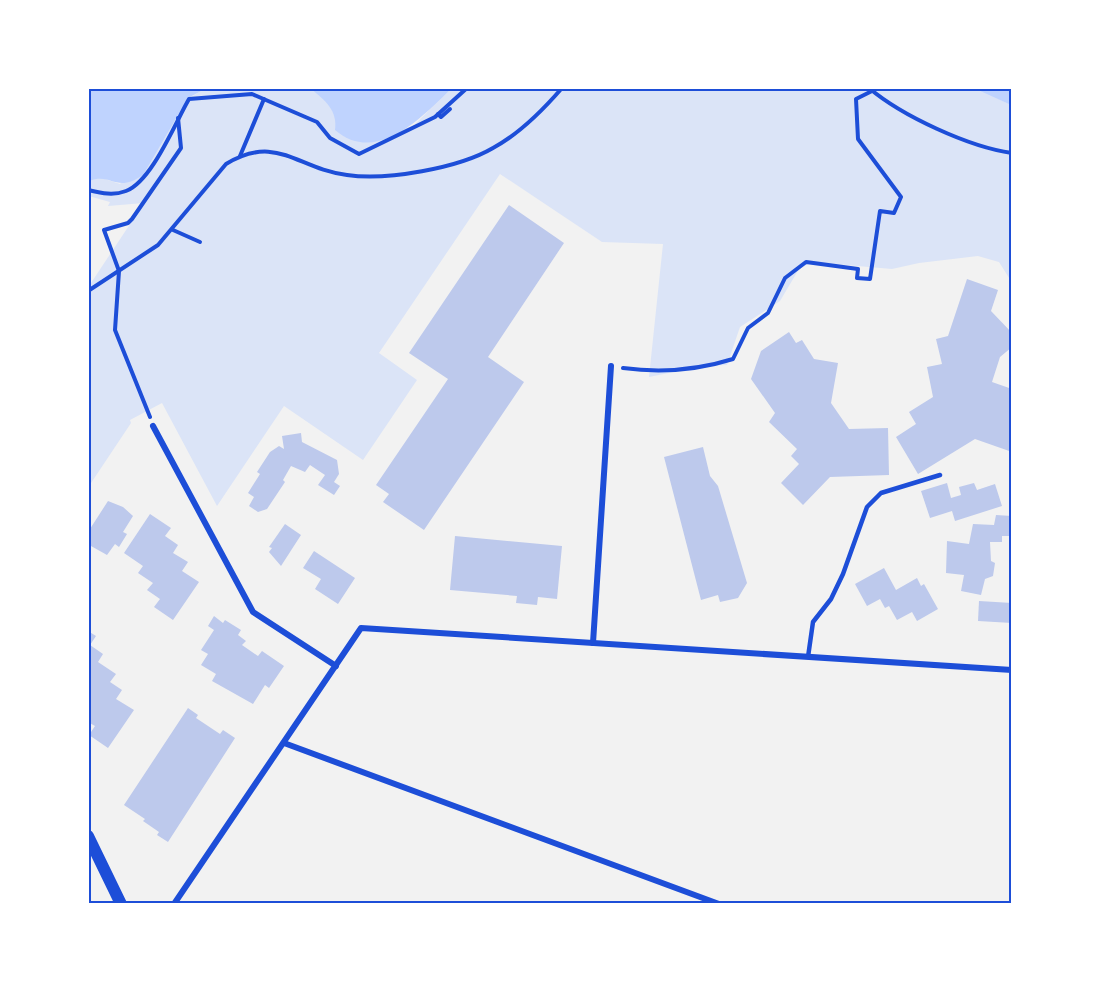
<svg xmlns="http://www.w3.org/2000/svg" width="1100" height="992" viewBox="0 0 1100 992" font-family="Poppins,sans-serif">
  <style>
    .green { fill: #dbe4f7 }
    .water { fill: #bfd3fe }
    .building { fill: #bdc9ec }
    .lines { fill: none; stroke-linecap: round; stroke-linejoin: round }
    .path { stroke: #1d4ed8; stroke-width: 4 }
    .service { stroke: #1d4ed8; stroke-width: 4.5 }
    .minor { stroke: #1d4ed8; stroke-width: 6 }
    .secondary { stroke: #1d4ed8; stroke-width: 12 }
    .neatline { fill: none; stroke: #1d4ed8; stroke-width: 2 }
  </style>
  <rect width="100%" height="100%" fill="#f2f2f2"/>
  <polygon class="green" points="976,88 1011,105 1011,281 999,262 978,256 919,263 892,269 812,262 799,269 780,301 740,327 727,365 703,366 649,377 663,244 602,242 500,174 379,353 417,380 363,460 284,406 217,506 162,403 130,420 131,423 89,486 89,286 144,203 108,206 110,202 89,196 89,181 99,177 120,184 189,98 205,89 311,89 327,101 337,119 411,128 451,89"/>
  <g class="water">
    <path d="M89,89H225H205L188,98L143,175C116,194 112,172 89,181Z"/>
    <path d="M311,89H451C423,116 377,166 335,130C338,111 325,100 311,89Z"/>
    <polygon points="976,89 1011,89 1011,105"/>
  </g>
  <g class="building">
    <polygon points="509,205 564,243 488,357 524,382 424,530 383,502 389,494 376,485 448,379 409,353"/>
    <polygon points="967,279 998,290 991,311 1012,333 1012,347 1000,357 992,382 1012,389 1012,452 975,439 918,474 896,437 916,424 909,412 933,397 927,367 942,364 936,339 948,336"/>
    <polygon points="789,332 796,343 802,340 814,359 838,363 831,403 849,429 888,428 889,475 830,477 803,505 781,483 799,464 791,456 797,449 769,422 775,413 751,379 761,351"/>
    <polygon points="301,433 302,442 337,460 339,474 334,482 340,486 334,495 318,485 325,475 310,465 305,472 291,466 283,480 285,482 267,509 258,512 249,506 254,497 248,493 260,474 257,472 270,452 279,446 284,449 282,436"/>
    <polygon points="703,447 710,476 718,486 747,583 738,598 720,602 718,595 701,600 664,457"/>
    <polygon points="947,483 951,498 961,495 959,487 974,483 977,490 995,484 1002,506 955,521 952,511 930,518 921,491"/>
    <polygon points="108,501 123,507 133,516 123,532 127,534 119,547 115,544 107,555 91,546 88,550 88,532"/>
    <polygon points="150,514 171,528 165,536 178,545 173,553 188,562 182,571 199,582 173,620 154,607 160,599 147,590 153,583 138,573 143,566 124,553"/>
    <polygon points="996,515 1012,516 1012,536 1002,536 1002,542 990,542 991,561 995,563 993,576 985,579 981,595 961,591 964,575 946,573 947,541 969,544 973,524 994,525"/>
    <polygon points="285,524 301,535 281,566 269,552 272,548 269,547"/>
    <polygon points="455,536 562,546 557,599 538,597 537,605 516,603 517,596 450,590"/>
    <polygon points="314,551 355,578 338,604 315,589 321,579 303,568"/>
    <polygon points="884,568 896,590 917,578 921,586 924,584 938,609 917,621 912,612 897,620 889,606 885,608 880,599 867,606 855,584"/>
    <polygon points="979,601 1012,603 1012,623 978,621"/>
    <polygon points="214,616 223,623 225,620 241,630 238,635 246,641 242,645 258,656 262,651 284,666 269,688 265,685 253,704 212,681 216,674 201,665 208,654 201,650 214,630 208,626"/>
    <polygon points="88,631 96,636 90,645 103,654 98,662 116,674 110,682 122,690 116,699 134,710 108,748 89,735 95,726 88,722"/>
    <polygon points="188,708 198,715 196,718 220,734 223,730 235,738 168,842 157,835 159,832 143,821 145,819 124,805"/>
  </g>
  <g class="lines">
    <g class="path">
      <path d="M869,88C902,116 969,147 1012,153"/>
      <polyline points="438,114 441,117 450,109"/>
      <polyline points="240,156 264,99"/>
      <path d="M88,190C101,193 113,196 126,191C152,181 175,123 189,99L252,94L317,122L330,138L359,154L435,117L467,88"/>
      <polyline points="173,230 200,242"/>
      <path d="M88,291L158,245L226,164C277,133 297,169 347,175C386,181 459,168 493,148C519,134 543,110 562,88"/>
      <path d="M623,368C660,373 698,370 733,359L748,328L768,313L785,278L806,262L858,269L857,278L870,279L880,211L894,213L901,197L858,139L856,99L872,91"/>
      <polyline points="150,417 115,330 119,271 104,230 128,223 132,219 181,148 178,118"/>
    </g>
    <polyline class="service" points="808,657 813,622 831,599 843,574 867,507 881,493 940,475"/>
    <g class="minor">
      <polyline points="153,426 253,612 336,666"/>
      <polyline points="593,643 611,366"/>
      <polyline points="284,743 719,904"/>
      <polyline points="174,904 361,628 1012,670"/>
    </g>
    <polyline class="secondary" points="88,836 121,904"/>
  </g>
  <rect width="1100" height="992" fill="none" stroke="#ffffff" stroke-width="180"/>
  <rect x="90" y="90" width="920" height="812" class="neatline"/>
</svg>
